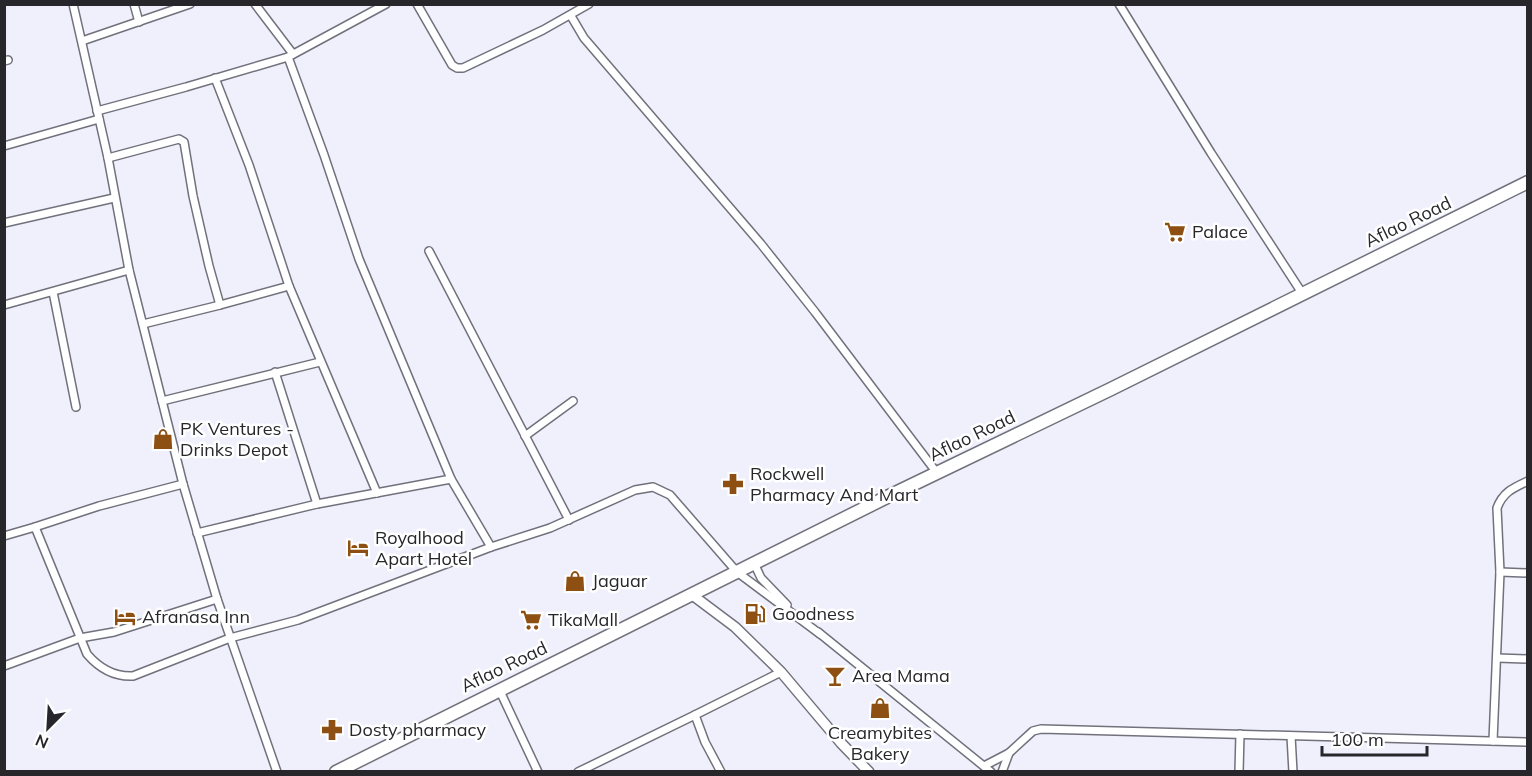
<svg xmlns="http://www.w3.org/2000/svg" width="1532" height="776" viewBox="0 0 1532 776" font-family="Mulish,sans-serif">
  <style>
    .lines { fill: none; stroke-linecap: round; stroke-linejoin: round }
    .minor-casing { stroke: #71717c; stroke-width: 10 }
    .tertiary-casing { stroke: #71717c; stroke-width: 12 }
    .trunk-casing { stroke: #71717c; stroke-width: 15 }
    .minor { stroke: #fff; stroke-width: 7 }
    .tertiary { stroke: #fff; stroke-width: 9 }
    .trunk { stroke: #fff; stroke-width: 12 }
    .labels { text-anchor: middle; stroke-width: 5; stroke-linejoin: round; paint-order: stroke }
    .street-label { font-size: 18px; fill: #26262b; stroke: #fff }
    .poi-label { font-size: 18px; fill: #26262b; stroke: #fff; text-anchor: start }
  </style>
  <rect width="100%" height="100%" fill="#eff0fc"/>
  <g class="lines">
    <defs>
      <g id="minor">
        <polyline points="73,4 108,158 129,270 183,484 217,599 277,772"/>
        <polyline points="134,4 139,22"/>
        <polyline points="255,4 293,54"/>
        <polyline points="417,4 452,65 457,68 463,68 543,30 589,4"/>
        <polyline points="1119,4 1211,153 1302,293"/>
        <polyline points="571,16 584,38 761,244 815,312 937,473"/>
        <polyline points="82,41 190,4"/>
        <polyline points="288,57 324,155 359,259 451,479 491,547"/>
        <polyline points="4,61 8,60"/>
        <polyline points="215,78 249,165 289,286 377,493"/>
        <polyline points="97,111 186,87 288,57 386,4"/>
        <polyline points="4,146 99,119"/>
        <polyline points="108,158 179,139 184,142 193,196 209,266 220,305"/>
        <polyline points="4,223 114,198"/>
        <polyline points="429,251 569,520"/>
        <polyline points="53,292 76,407"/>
        <polyline points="4,305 129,270"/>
        <polyline points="143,324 220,305 289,286"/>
        <polyline points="275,372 317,504"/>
        <polyline points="162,401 320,362"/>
        <polyline points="525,436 573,401"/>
        <polyline points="35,527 99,506 183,484"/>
        <polyline points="197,533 317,504 451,479"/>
        <path d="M4,536L35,527L87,654C99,668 114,677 133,676L230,638L298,620L491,547L550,528L635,490L653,487L670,495L737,572L820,634"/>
        <polyline points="754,563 761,578 787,605"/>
        <polyline points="1500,572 1528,573"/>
        <polyline points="818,632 991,772"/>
        <polyline points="1497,658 1528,659"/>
        <polyline points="4,666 80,638 114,632 217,599"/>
        <polyline points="499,689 538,772"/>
        <polyline points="1291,736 1293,772"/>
        <path d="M1493,741L1500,572L1497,508C1503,492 1513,488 1528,481"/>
        <polyline points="984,766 1009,753 1033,731 1041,729 1528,742"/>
        <polyline points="578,772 695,715"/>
        <polyline points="721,772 705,742 695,715 781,672"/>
        <polyline points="1002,772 1009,753"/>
        <polyline points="1239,772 1240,734"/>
      </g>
      <polyline id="tertiary" points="691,594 735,627 781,672 841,743 869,772"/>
      <polyline id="trunk" points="336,772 889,496 1111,389 1528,182"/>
    </defs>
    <use href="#minor" class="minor-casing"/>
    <use href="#tertiary" class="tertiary-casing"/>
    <use href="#trunk" class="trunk-casing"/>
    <use href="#minor" class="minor"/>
    <use href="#tertiary" class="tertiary"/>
    <use href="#trunk" class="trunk"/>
  </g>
  <defs>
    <symbol id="supermarket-bare" viewBox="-9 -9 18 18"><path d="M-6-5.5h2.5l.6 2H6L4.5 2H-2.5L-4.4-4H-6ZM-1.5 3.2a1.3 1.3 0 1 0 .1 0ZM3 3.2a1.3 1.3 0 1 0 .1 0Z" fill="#8d5012" stroke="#fff" stroke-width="2.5" paint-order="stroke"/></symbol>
    <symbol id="shop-bare" viewBox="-9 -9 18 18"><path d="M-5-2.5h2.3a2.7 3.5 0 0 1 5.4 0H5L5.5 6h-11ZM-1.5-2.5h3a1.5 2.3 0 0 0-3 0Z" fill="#8d5012" stroke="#fff" stroke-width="2.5" paint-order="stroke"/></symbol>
    <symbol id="pharmacy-bare" viewBox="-9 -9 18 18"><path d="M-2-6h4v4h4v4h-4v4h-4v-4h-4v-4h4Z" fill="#8d5012" stroke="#fff" stroke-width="2.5" paint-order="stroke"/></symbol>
    <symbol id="hotel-bare" viewBox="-9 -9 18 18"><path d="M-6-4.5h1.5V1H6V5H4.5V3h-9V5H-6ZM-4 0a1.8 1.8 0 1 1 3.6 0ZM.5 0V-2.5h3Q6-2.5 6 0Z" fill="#8d5012" stroke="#fff" stroke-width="2.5" paint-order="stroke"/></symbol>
    <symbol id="fuel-bare" viewBox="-9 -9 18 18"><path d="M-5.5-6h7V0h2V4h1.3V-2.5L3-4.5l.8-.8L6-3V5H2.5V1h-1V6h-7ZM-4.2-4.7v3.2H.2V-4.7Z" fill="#8d5012" stroke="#fff" stroke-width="2.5" paint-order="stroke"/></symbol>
    <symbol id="bar-bare" viewBox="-9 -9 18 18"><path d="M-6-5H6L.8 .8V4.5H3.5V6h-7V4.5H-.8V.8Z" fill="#8d5012" stroke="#fff" stroke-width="2.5" paint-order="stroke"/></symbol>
  </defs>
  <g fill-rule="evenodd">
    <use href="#supermarket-bare" x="1160" y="217" width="30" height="30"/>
    <use href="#shop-bare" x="148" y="424" width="30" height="30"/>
    <use href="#pharmacy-bare" x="718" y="469" width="30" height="30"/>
    <use href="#hotel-bare" x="343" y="533" width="30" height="30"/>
    <use href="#shop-bare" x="560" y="566" width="30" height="30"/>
    <use href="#fuel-bare" x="740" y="599" width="30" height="30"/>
    <use href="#hotel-bare" x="110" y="602" width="30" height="30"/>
    <use href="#supermarket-bare" x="516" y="605" width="30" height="30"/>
    <use href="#bar-bare" x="820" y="661" width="30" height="30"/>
    <use href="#shop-bare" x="865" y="693" width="30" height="30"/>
    <use href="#pharmacy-bare" x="317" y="715" width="30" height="30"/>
  </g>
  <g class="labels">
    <g class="street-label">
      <text transform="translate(1408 222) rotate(-26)" y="6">Aflao Road</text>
      <text transform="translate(972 436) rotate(-26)" y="6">Aflao Road</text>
      <text transform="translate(504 667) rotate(-26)" y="6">Aflao Road</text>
    </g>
    <g class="poi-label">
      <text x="1192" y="238">Palace</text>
      <text x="180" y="435">PK Ventures -<tspan x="180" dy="21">Drinks Depot</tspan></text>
      <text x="750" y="480">Rockwell<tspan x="750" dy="21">Pharmacy And Mart</tspan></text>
      <text x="375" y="544">Royalhood<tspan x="375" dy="21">Apart Hotel</tspan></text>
      <text x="592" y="587">Jaguar</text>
      <text x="772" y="620">Goodness</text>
      <text x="142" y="623">Afranasa Inn</text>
      <text x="548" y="626">TikaMall</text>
      <text x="852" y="682">Area Mama</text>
      <text x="349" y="736">Dosty pharmacy</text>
      <text x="880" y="739" text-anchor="middle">Creamybites<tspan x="880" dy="21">Bakery</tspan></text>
    </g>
  </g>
  <rect width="1532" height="776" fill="none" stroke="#26262b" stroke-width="12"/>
  <g transform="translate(48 728) rotate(204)" stroke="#ffffff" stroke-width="4.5" paint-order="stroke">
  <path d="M0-4.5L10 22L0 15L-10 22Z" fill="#26262b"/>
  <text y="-9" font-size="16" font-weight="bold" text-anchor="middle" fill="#26262b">N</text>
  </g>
  <path d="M1322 746v9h105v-9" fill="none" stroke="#26262b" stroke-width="3"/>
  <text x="1331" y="746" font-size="18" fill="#26262b" stroke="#ffffff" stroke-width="4.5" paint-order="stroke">100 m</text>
</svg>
